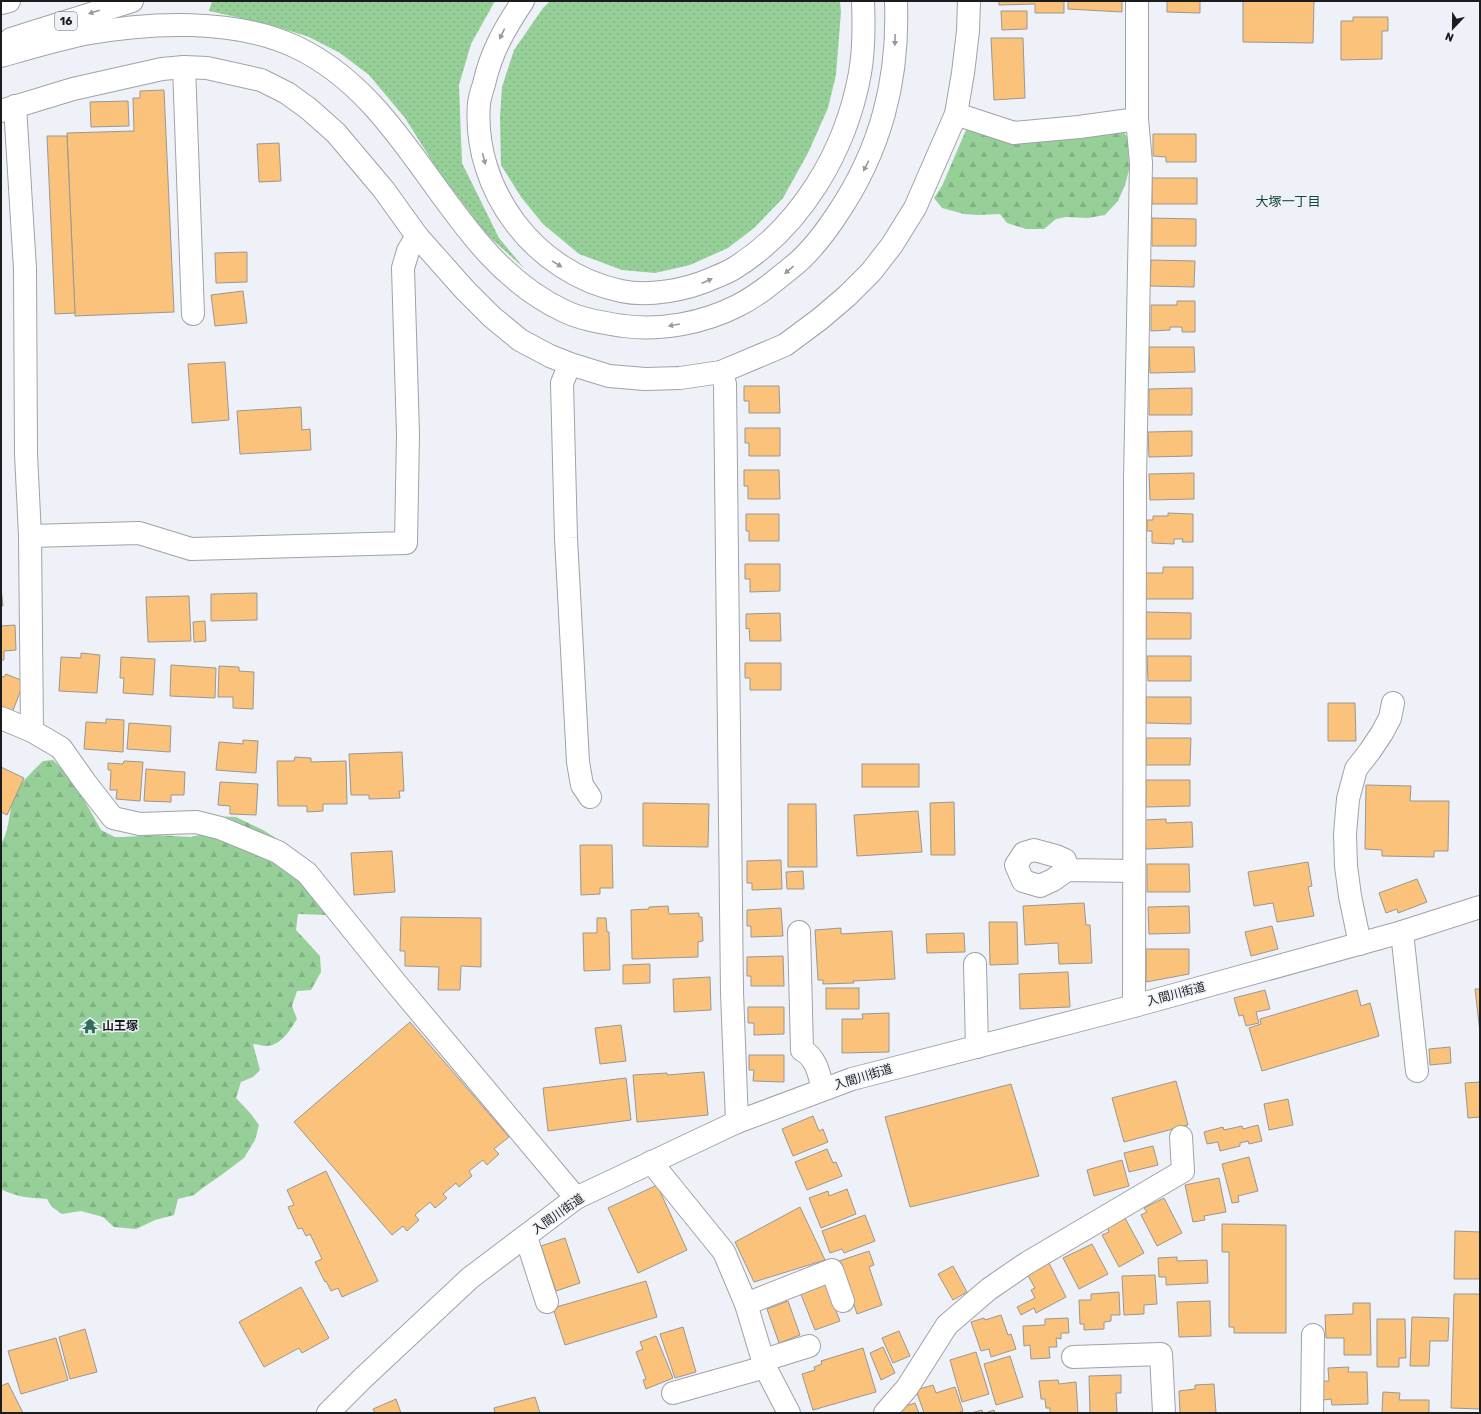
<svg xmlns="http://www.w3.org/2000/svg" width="1481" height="1414" viewBox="0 0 1481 1414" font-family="Rubik,'Noto Sans JP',sans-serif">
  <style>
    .grass { fill: url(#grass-dots) }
    .forest { fill: url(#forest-firs) }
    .building { fill: #fac27a; stroke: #9b9792 }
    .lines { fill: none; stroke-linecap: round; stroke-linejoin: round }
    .minor-casing { stroke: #a0a2a8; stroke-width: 24 }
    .highway-casing { stroke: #a0a2a8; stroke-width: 24 }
    .minor { stroke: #fff; stroke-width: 22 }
    .highway { stroke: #fff; stroke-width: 22 }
    .oneway { fill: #98999a }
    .labels { text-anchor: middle; stroke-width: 3; stroke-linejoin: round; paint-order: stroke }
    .shield { fill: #eff1f8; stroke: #5b5c5f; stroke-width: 1 }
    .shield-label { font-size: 11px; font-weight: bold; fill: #1b1c1e }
    .street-label { font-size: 12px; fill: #1b1c1e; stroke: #eff1f8 }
    .poi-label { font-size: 12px; font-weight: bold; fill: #1b1c1e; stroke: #eff1f8; text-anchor: start }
    .neighbourhood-label { font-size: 13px; fill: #134637; stroke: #eff1f8 }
  </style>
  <defs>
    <pattern id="grass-dots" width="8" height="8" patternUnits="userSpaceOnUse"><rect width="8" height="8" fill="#96d098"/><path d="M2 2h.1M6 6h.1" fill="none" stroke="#81b283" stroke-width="1.8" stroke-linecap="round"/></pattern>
    <pattern id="forest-firs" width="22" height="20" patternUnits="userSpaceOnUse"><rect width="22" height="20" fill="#96d098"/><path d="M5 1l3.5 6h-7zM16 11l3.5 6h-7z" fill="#81b283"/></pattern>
  </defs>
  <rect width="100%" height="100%" fill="#eff1f8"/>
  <g class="grass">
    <polygon points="212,1 495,1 471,44 459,85 462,163 499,238 524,268 486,234 437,169 405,118 369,75 340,53 309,37 271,25 209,11"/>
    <polygon points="550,1 840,1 841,12 836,75 828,108 808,153 783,198 754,228 728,248 690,265 655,273 622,270 579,254 543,224 521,197 501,165 500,117 502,87 514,50 543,8"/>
  </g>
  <g class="forest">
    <polygon points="966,130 974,131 998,140 1012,140 1122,130 1128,138 1129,170 1125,185 1118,201 1105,215 1088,218 1066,217 1056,219 1044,229 1026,229 1007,223 1000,214 977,215 964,214 942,208 934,198 942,186"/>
    <path d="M53,760L73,780L101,830L115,837H124L156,835L191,837L204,834L211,816L236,817L263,830L298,852L322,876L331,887L326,915L298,914L296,930L320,956L321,972L311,990L297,991L292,1006L297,1019C290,1030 281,1046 266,1046C262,1046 257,1044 253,1044L260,1070L253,1077L241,1082L236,1098L251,1114L259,1125L255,1140L244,1158L220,1176L204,1187L194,1195L178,1199L174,1215L155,1220L136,1229L114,1227L103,1217L81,1211L62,1214L52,1207L47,1199C31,1198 16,1197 1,1189V844C11,828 8,808 16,791C20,783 36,768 43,761Z"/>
  </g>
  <g class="building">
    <polygon points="999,1 1064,1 1064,13 1035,13 1035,4 999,5"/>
    <polygon points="1068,1 1122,1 1122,12 1068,9"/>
    <polygon points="1167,1 1200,1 1200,13 1167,12"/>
    <polygon points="1243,1 1314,1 1313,43 1243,42"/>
    <polygon points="1001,11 1027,11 1027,29 1002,30"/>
    <polygon points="1353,17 1388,17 1388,31 1382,31 1382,59 1341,60 1341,21 1353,21"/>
    <polygon points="991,38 1023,38 1025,98 994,100"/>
    <polygon points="164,90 174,312 75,316 67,133 134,131 133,98 140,98 140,91"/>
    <polygon points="128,101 129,126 91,127 90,102"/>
    <polygon points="1153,134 1196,134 1196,162 1166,162 1166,157 1153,156"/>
    <polygon points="47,136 67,136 75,313 55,314"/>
    <polygon points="279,143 281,181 259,182 257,144"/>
    <rect x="1152" y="178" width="45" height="26"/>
    <polygon points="1152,218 1196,219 1196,246 1152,246"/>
    <polygon points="247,252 247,282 216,283 215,253"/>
    <polygon points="1151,260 1195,261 1194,287 1150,286"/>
    <polygon points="243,291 247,323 215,326 211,295"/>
    <polygon points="1177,301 1195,301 1195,332 1182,332 1182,327 1170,327 1170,330 1151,331 1151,305 1177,305"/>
    <polygon points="1149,347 1194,347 1195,372 1150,373"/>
    <polygon points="225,362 229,420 192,423 188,364"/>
    <polygon points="744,386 779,386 780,413 749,413 749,401 744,401"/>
    <polygon points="1192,388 1192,415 1149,415 1149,389"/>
    <polygon points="301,407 302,430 310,429 311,450 240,454 237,411"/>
    <polygon points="745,428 780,428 780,456 749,456 749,443 745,443"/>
    <polygon points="1192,431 1192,456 1149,457 1148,432"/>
    <polygon points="744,470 779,470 780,499 748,499 748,486 744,486"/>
    <polygon points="1194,473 1194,499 1150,500 1149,474"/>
    <polygon points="1168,513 1193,514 1193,542 1182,542 1183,539 1174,539 1174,544 1152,543 1152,531 1147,531 1147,520 1153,520 1153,516 1168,516"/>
    <polygon points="746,514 779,514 779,541 749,541 749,531 746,531"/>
    <polygon points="745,564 780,564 780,591 750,592 750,579 745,579"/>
    <polygon points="1163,567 1193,567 1193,599 1146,599 1146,573 1163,573"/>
    <polygon points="1,588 3,606 1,606"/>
    <polygon points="257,593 257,620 211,621 211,594"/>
    <polygon points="189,596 191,641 148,642 146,597"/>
    <polygon points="1146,612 1191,613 1191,639 1146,639"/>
    <polygon points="780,613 781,641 750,641 749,628 746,629 746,614"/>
    <polygon points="205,621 206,641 194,642 193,622"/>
    <polygon points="15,625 16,650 4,651 4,660 1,660 1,626"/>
    <polygon points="81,653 100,655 97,693 59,691 61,657 81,658"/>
    <polygon points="1147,656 1191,656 1191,681 1148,681"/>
    <polygon points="121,657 155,659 153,695 123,693 124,678 120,678"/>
    <polygon points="745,663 781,663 781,690 750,690 750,678 745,678"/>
    <polygon points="171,665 216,668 215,698 170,696"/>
    <polygon points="219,666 239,667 239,671 254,672 253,709 233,708 233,697 218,697"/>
    <polygon points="6,674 21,680 22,687 12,713 1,709 1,676 4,677"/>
    <polygon points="1146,697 1191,697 1191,724 1146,723"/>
    <polygon points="1328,703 1355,703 1356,741 1328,741"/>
    <polygon points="106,719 124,720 123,752 84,749 86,722 106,723"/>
    <polygon points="129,723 171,726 170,752 127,749"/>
    <polygon points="1146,738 1191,738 1190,765 1146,765"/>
    <polygon points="243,740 258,741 256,773 216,770 219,742 243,744"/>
    <polygon points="402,752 404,791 399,791 400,798 369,799 369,795 351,795 349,754"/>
    <polygon points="295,757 311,758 311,762 346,761 347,804 323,804 323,811 307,812 307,806 278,806 277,761 294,761"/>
    <polygon points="124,761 143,762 140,801 116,799 117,790 110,790 111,770 108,770 108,763 123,764"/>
    <rect x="862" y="764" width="57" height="23"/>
    <polygon points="1,767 24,778 7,815 1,812"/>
    <polygon points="146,769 185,772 184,795 171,795 171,802 144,801"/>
    <polygon points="1146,780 1190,780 1190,806 1146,807"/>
    <polygon points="220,782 258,784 256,815 230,814 230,806 218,805"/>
    <polygon points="1366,785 1411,786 1410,801 1449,801 1448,851 1434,851 1434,857 1382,856 1382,850 1365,849"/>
    <polygon points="954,802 955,855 931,855 930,803"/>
    <polygon points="643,803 709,804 708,847 643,846"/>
    <polygon points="788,804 816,804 817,867 788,867"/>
    <polygon points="918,811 922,852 857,856 854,815"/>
    <polygon points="1166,819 1166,823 1192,822 1193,847 1146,849 1144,820"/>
    <polygon points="580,845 612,845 613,888 600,888 600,894 581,895"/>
    <polygon points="392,851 395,892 354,895 351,853"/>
    <polygon points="781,860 782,889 752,890 752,883 747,883 747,861"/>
    <polygon points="1308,862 1312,886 1308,887 1314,916 1277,922 1273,903 1254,906 1248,872"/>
    <polygon points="1147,864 1189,864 1190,892 1147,892"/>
    <polygon points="803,871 804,889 787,889 786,872"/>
    <polygon points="1417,879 1427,902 1398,913 1397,909 1386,913 1379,893"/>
    <polygon points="1084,903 1086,925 1090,925 1092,963 1059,964 1058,943 1025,945 1023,906"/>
    <polygon points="668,906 669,914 699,913 699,917 702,917 703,941 698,942 698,957 632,959 631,910 649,909 649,907"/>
    <polygon points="1189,906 1190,933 1149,934 1148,907"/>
    <polygon points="781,908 783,936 751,937 751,926 747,926 747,910"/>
    <polygon points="401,917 481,918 481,967 461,966 460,990 438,990 439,967 405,966 405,951 400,951"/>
    <polygon points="597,918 606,918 607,932 609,932 610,970 584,971 583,933 597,933"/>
    <polygon points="989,922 1017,922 1018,964 990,965"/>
    <polygon points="1272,926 1278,949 1251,956 1245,932"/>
    <polygon points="841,928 841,934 892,931 895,979 853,981 854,983 823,984 823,980 818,980 815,930"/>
    <polygon points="964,933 965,952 927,953 926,934"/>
    <polygon points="1146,949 1189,949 1189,974 1146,982"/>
    <polygon points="783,956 784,986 751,986 751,976 747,976 747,957"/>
    <polygon points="650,964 650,983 623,984 623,965"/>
    <polygon points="1068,972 1070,1007 1020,1009 1019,974"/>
    <polygon points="710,977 711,1010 674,1012 673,979"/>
    <rect x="826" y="988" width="33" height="21"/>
    <polygon points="1475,989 1480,989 1480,1032"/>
    <polygon points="1265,990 1270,1009 1256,1012 1259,1023 1246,1026 1243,1015 1239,1016 1234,998"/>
    <polygon points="1357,990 1361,1006 1370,1003 1379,1036 1262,1071 1249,1028 1261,1024 1260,1019"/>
    <polygon points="748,1007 784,1007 784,1034 754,1035 754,1023 748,1023"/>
    <polygon points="889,1013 889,1052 842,1053 842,1019 863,1019 862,1014"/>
    <polygon points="410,1022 509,1137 494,1149 499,1154 487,1165 483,1160 469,1171 472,1176 459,1187 456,1183 443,1194 447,1198 435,1208 430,1202 415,1215 419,1220 407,1231 403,1226 392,1235 294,1122"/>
    <polygon points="621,1025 626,1061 600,1064 595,1028"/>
    <polygon points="1450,1047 1451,1063 1430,1065 1429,1049"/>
    <polygon points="749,1055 784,1055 784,1082 753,1081 754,1070 749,1070"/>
    <polygon points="704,1072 708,1115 637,1122 633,1075 667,1073 667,1075"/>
    <polygon points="626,1078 631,1120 548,1131 543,1088"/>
    <polygon points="1176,1081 1188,1125 1124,1142 1112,1098"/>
    <polygon points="1480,1082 1480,1117 1468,1118 1465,1083"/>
    <polygon points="1011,1084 1039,1176 910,1207 885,1117"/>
    <polygon points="1288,1099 1293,1125 1269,1130 1264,1104"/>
    <polygon points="813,1116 819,1131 823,1129 828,1142 793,1156 782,1129"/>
    <polygon points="1258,1125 1262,1141 1249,1144 1248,1141 1240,1143 1240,1146 1220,1151 1218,1142 1207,1144 1204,1132 1223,1127 1224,1130 1242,1126 1243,1129"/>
    <polygon points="1153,1146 1158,1165 1129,1172 1124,1153"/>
    <polygon points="827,1149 833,1163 836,1162 842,1176 807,1190 795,1162"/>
    <polygon points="1249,1157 1258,1191 1238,1196 1239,1202 1232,1203 1222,1164"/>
    <polygon points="1122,1160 1129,1186 1094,1196 1087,1170"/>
    <polygon points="326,1171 378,1281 342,1297 338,1288 331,1291 326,1281 325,1282 315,1262 322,1259 310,1234 306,1236 302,1228 298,1229 288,1207 294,1205 287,1190"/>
    <polygon points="1219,1178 1226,1212 1204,1216 1205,1220 1193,1222 1185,1185"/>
    <polygon points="657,1185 687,1250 638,1273 608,1208"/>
    <polygon points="847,1189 856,1214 821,1228 809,1198 828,1191 829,1196"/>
    <polygon points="1164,1198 1182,1233 1157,1246 1141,1215 1147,1212 1144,1208"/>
    <polygon points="800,1207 825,1260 754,1282 735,1242"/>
    <polygon points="865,1215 875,1241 844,1253 842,1249 830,1253 822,1231"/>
    <polygon points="1125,1218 1144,1253 1119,1267 1102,1235 1109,1232 1107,1227"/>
    <polygon points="1222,1224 1286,1225 1286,1333 1234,1333 1234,1327 1229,1327 1229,1252 1222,1252"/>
    <polygon points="1455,1231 1480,1232 1480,1279 1454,1279"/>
    <polygon points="565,1238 580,1283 556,1291 541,1246"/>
    <polygon points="1092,1244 1108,1274 1079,1289 1063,1258"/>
    <polygon points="869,1251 874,1265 869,1267 882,1305 857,1314 839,1261"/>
    <polygon points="1177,1257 1177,1261 1207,1260 1208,1283 1166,1285 1166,1277 1159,1277 1158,1258"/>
    <polygon points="1049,1263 1066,1297 1036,1313 1034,1308 1021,1315 1017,1307 1035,1298 1031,1290 1035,1288 1027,1274"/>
    <polygon points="953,1266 967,1292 953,1300 938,1274"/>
    <polygon points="1155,1275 1157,1304 1144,1305 1144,1314 1124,1315 1122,1276"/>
    <polygon points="646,1281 657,1317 565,1345 553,1308"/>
    <polygon points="825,1283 840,1321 815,1330 800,1292"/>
    <polygon points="301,1287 329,1338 302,1353 299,1348 264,1367 239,1322"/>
    <polygon points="1119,1292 1120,1315 1111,1315 1111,1321 1104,1322 1104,1329 1084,1330 1084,1324 1080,1324 1079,1300 1091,1300 1091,1294"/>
    <polygon points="1454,1294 1480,1294 1480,1409 1451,1408"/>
    <polygon points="788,1301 800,1335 779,1343 767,1309"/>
    <polygon points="1210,1301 1211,1336 1179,1337 1177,1302"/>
    <polygon points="1353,1303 1370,1303 1371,1355 1344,1355 1344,1338 1326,1338 1325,1315 1353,1314"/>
    <polygon points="1001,1315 1008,1335 1011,1334 1016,1349 991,1357 989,1349 981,1351 971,1322 984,1318 985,1320"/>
    <polygon points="1412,1317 1449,1318 1448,1341 1430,1341 1429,1366 1410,1366"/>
    <polygon points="1068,1318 1069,1333 1061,1333 1061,1339 1056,1338 1057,1347 1049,1347 1050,1358 1031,1359 1030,1345 1024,1346 1023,1326 1045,1325 1045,1319"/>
    <polygon points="1377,1319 1405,1319 1406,1358 1399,1358 1399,1367 1377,1367"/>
    <polygon points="683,1327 696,1372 675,1378 660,1334"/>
    <polygon points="85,1329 97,1372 70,1379 59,1337"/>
    <polygon points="899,1331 910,1356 893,1363 882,1338"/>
    <polygon points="656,1336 673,1378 646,1389 643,1380 646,1379 636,1352 643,1349 640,1342"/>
    <polygon points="56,1338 68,1380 21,1394 8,1351"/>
    <polygon points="883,1347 895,1373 881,1380 870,1353"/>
    <polygon points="863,1348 876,1392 813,1410 802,1374 815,1370 814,1367 822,1364 821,1361"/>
    <polygon points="976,1352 989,1394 962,1402 950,1360"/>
    <polygon points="1010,1356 1023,1397 996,1405 984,1364"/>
    <polygon points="1349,1367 1348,1372 1367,1372 1368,1404 1332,1405 1331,1399 1323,1400 1322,1381 1329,1381 1328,1368"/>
    <polygon points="1121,1375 1121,1393 1116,1393 1117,1413 1090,1413 1089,1376"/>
    <polygon points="1058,1380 1059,1384 1076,1382 1078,1413 1050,1413 1050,1408 1046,1408 1045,1399 1041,1399 1039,1381"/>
    <polygon points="8,1383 23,1413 1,1413 1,1385 1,1386"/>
    <polygon points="1214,1384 1216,1413 1180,1413 1179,1391 1195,1389 1195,1385"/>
    <polygon points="933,1385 936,1393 955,1387 963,1411 957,1413 924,1413 916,1390"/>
    <polygon points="1383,1392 1400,1393 1399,1400 1429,1400 1429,1413 1382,1413"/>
    <polygon points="535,1397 540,1413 495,1413 494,1408"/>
    <polygon points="396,1399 401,1413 375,1413 373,1409"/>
    <polygon points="915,1403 919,1413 898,1413 897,1409"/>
    <polygon points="982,1410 983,1413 971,1413"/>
    <polygon points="994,1410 995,1413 985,1413"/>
  </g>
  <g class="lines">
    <defs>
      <g id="minor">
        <polyline points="184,67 193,314"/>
        <polyline points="15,106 25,269 26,454 30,536 32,731"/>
        <polyline points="1,111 73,89 162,69 184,67 207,68 261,80 287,93 309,109 336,133 384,190 417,236 465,290 492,317 520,340 550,356 570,364 609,376 645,379 680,378 721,372 785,345 820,319 847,296 871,272 892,245 915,208 956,114 963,73 968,31 969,1"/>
        <polyline points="956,114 1014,133 1079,127 1137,119"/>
        <polyline points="570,364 562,383 566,538 578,762 582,785 590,797"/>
        <polyline points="721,372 725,384 732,992 737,1122"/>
        <polyline points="30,536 139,533 191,549 406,543 408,434 403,268 408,251 417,236"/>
        <polyline points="1,718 32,731 61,748 85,782 113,818 140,824 196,822 220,828 278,852 307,873 395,982 576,1198"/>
        <polyline points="1067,870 1065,860 1056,856 1034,850 1024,853 1016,865 1023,881 1040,886 1053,880 1067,870 1134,871"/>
        <path d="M799,932L802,1050C817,1058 819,1075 823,1089"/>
        <polyline points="1402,932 1417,1071"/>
        <polyline points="1360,944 1350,896 1346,866 1345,834 1348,799 1356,769 1370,751 1382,733 1390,718 1393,703"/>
        <polyline points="975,964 977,1047"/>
        <polyline points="1134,1006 1135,480 1141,163 1137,119 1137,1"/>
        <polyline points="651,1162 724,1252 746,1304 765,1367 789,1413"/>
        <polyline points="526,1237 547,1302"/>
        <polyline points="746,1304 832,1270 843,1301"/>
        <polyline points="1073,1357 1161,1354 1164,1413"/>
        <polyline points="764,1360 809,1346"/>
        <polyline points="673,1393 765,1367"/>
        <polyline points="328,1413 363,1378 470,1278 576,1198 737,1122 852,1079 1134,1006 1402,932 1480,907"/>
        <polyline points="885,1413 907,1388 947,1325 989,1289 1027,1263 1183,1171 1181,1137"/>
        <polyline points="1312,1413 1313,1335"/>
      </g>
      <g id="highway">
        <path d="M523,1C505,28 491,52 484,84C482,90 480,97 479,103C472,190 535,273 621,291C648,297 686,290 711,279C718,276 726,273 733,269C801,227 846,151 860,73C864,50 864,25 863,1"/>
        <polyline points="1,3 9,1"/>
        <polyline points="11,39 132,1"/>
        <path d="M1,56C29,48 56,40 84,34C151,22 234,18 296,47C416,104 445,255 564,311C583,320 604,323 624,326C661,331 703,323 737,306C757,296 775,281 792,267C810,253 824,234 836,216C881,150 899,80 896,1"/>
      </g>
    </defs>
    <use href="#minor" class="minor-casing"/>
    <use href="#highway" class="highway-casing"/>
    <use href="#minor" class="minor"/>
    <use href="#highway" class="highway"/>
  </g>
  <defs><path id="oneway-solid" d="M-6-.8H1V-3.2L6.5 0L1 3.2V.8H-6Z"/></defs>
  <g class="oneway">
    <use href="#oneway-solid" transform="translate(94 12) rotate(162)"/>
    <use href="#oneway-solid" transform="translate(502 34) rotate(116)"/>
    <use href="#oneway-solid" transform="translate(895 40) rotate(91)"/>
    <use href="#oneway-solid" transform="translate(484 159) rotate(76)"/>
    <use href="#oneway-solid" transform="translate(866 166) rotate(117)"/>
    <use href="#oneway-solid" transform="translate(557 264) rotate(32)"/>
    <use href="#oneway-solid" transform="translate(789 270) rotate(140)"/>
    <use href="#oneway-solid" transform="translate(707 281) rotate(-24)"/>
    <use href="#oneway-solid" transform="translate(674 325) rotate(170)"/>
  </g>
  <defs>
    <symbol id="temple-bare" viewBox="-9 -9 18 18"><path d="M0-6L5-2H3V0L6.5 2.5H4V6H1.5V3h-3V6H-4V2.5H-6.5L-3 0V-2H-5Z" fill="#306e5a" stroke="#eff1f8" stroke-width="2.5" paint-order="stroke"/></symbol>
  </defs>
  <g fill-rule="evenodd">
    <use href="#temple-bare" x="79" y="1015" width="22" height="22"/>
  </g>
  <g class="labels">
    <rect class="shield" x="55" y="12" width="22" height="18" rx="3"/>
    <g class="shield-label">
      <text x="66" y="25">16</text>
    </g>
    <g class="street-label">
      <text transform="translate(1176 994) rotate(-15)" y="4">入間川街道</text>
      <text transform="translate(863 1077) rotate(-17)" y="4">入間川街道</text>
      <text transform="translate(558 1214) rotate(-35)" y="4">入間川街道</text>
    </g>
    <g class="poi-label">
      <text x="102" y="1030">山王塚</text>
    </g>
    <g class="neighbourhood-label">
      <text x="1288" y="206">大塚一丁目</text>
    </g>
  </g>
  <rect width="1481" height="1414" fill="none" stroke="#1b1c1e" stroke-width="4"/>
  <g transform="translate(1453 28) rotate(202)" stroke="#eff1f8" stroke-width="3" paint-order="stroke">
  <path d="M0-3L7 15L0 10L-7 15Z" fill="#1b1c1e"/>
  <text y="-6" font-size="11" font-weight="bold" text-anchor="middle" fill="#1b1c1e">N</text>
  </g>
</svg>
